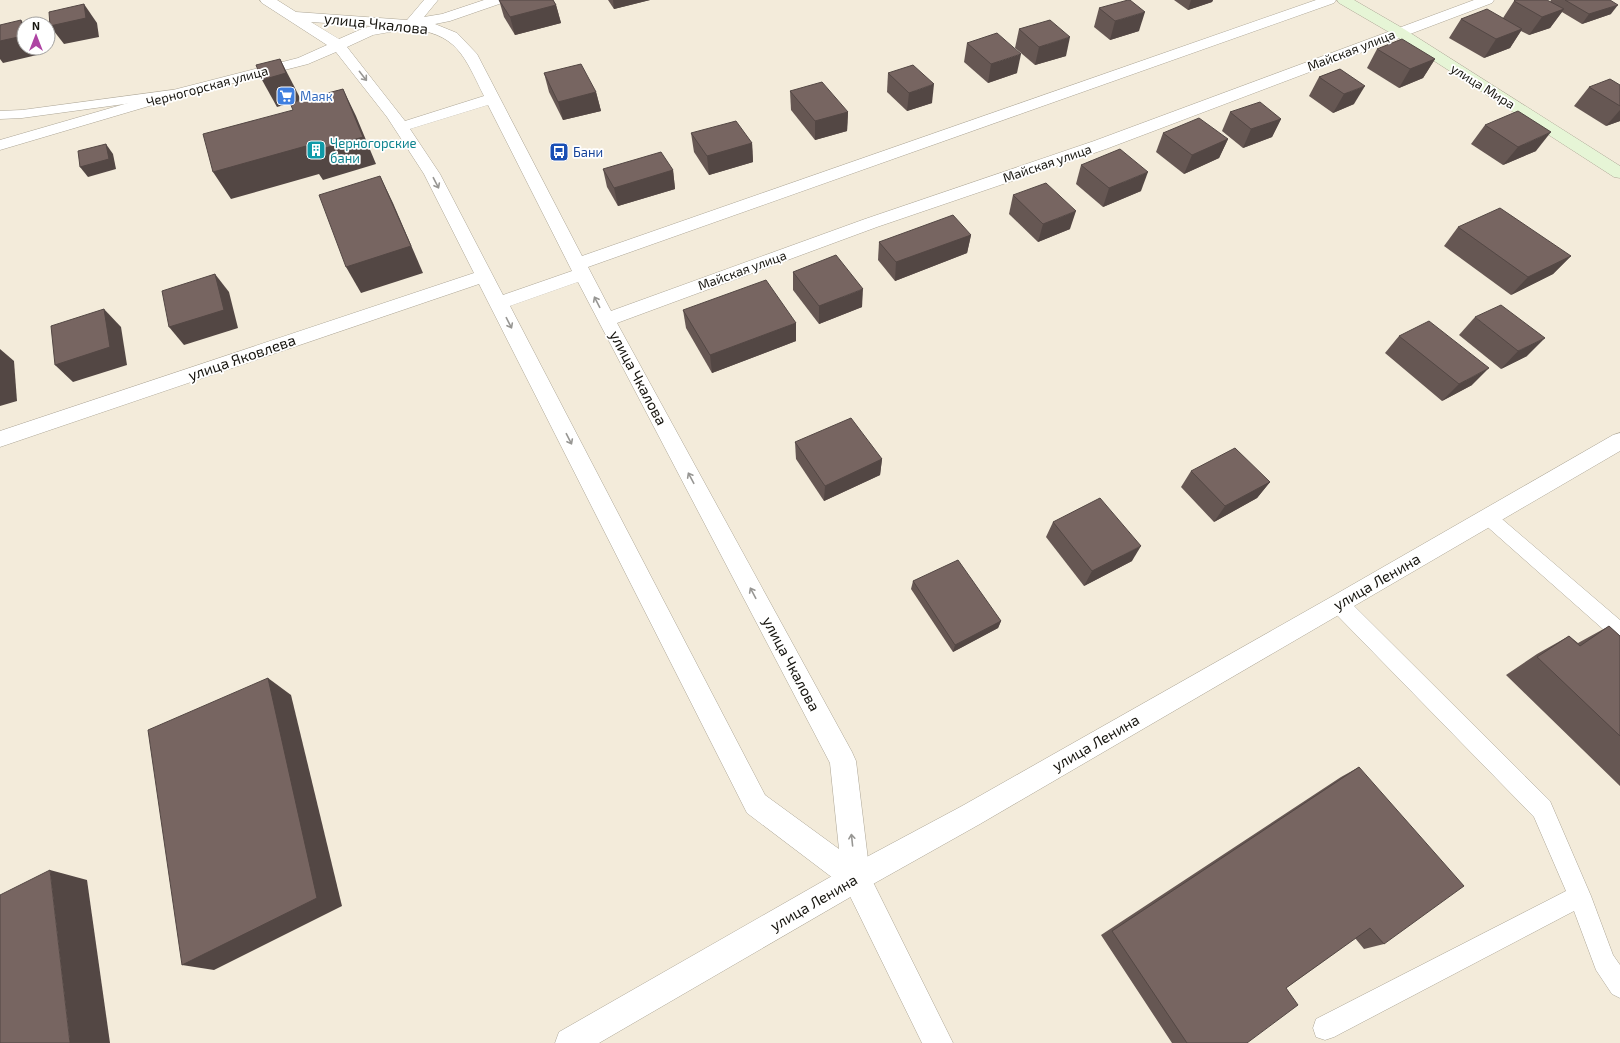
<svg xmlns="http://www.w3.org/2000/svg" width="1620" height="1043" viewBox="0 0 1620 1043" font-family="'Exo 2',sans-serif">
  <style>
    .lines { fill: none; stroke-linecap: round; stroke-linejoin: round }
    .service-casing { stroke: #ada696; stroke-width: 1 }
    .minor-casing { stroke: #ada696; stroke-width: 1 }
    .tertiary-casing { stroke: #ada696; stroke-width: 1 }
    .secondary-casing { stroke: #ada696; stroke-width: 1 }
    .service { fill: #fff; fill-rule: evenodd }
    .minor { fill: #fff; fill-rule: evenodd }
    .tertiary { fill: #fff; fill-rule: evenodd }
    .secondary { fill: #e6f5d6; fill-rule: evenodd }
    .wall { fill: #665753 }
    .shaded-wall { fill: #534744 }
    .building { fill: #776561; stroke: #534744 }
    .oneway { stroke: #979693 }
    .labels { text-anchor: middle; stroke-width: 3.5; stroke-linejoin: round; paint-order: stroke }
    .far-street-label { font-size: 13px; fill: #17150f; stroke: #fff }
    .far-shop-label { font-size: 13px; fill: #366cbe; stroke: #fff; text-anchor: start }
    .far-culture-label { font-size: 13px; fill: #0d838f; stroke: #fff; text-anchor: start }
    .far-transit-label { font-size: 13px; fill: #164399; stroke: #fff; text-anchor: start }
    .street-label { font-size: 15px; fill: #17150f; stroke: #fff }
  </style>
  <rect width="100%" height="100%" fill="#f3ebda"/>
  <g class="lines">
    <defs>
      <g id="service">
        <polygon points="172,90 176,91 178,94 176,97 22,118 0,119 0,111 22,110"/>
        <polygon points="1489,510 1495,513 1620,620 1620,641 1613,638 1483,523 1480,518 1483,513"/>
        <polygon points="1339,595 1346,598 1550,801 1591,896 1613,955 1620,965 1620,998 1612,994 1596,970 1574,911 1334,1037 1325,1040 1316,1037 1313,1028 1316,1019 1566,891 1534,817 1332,610 1329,604 1332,598"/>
      </g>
      <path id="minor" d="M260,0H277L296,12L407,20L424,0H438L424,17L442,14L484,0H504L502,3L450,21L435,24L457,33L477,54L582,256L1316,0H1336L1334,3L588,267L611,311L865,219L1094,141L1474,0H1494L1492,3L1106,149L877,227L617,323L852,752L856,761L870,876L953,1043H922L846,888L747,813L479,284L0,447V431L474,273L424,174L387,117L336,52L308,64L183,96L0,150V140L173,90L298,58L327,45L262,3ZM311,22L372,26L364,28L339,39ZM407,29C457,32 464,56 484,96L405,121L347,47L373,35ZM488,105L572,271L503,295L440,174L410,129ZM578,282L830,763L839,849L765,795L510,306Z"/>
      <polygon id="tertiary" points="1620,433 1620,451 980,824 866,888 599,1043 555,1043 559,1032 846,868 962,806 1331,597 1613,435"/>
      <polygon id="secondary" points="1337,0 1354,0 1404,29 1620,166 1620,178 1614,177 1394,35 1339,3"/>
    </defs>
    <use href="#service" class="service-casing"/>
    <use href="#minor" class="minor-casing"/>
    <use href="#tertiary" class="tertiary-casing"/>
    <use href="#secondary" class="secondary-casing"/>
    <use href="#service" class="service"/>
    <use href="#minor" class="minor"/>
    <use href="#tertiary" class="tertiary"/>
    <use href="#secondary" class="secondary"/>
  </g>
  <g class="wall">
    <polygon points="499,0 553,0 556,5 561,23 515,35 504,17"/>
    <polygon points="608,0 650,0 614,9"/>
    <polygon points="1174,0 1213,0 1212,2 1188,10"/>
    <polygon points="1551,0 1610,0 1611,14 1582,24 1562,12 1550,28 1529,35 1521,31 1510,48 1484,58 1449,38 1461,19 1503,18 1514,1 1550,2"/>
    <polygon points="1099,8 1139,31 1110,40 1094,27"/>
    <polygon points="1019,29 1066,56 1035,65 1015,48"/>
    <polygon points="967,43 1017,73 988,83 964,62"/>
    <polygon points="1377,49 1435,59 1423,78 1399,88 1367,68"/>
    <polygon points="1340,69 1354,104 1333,113 1309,96 1319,77"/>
    <polygon points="544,73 596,92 601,111 563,120 549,92"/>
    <polygon points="888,73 932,103 907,111 887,92"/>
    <polygon points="1620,85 1620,121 1606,126 1574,106 1589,87"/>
    <polygon points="790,91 848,112 847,131 815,140 791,110"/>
    <polygon points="1230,112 1281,119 1272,137 1243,148 1222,131"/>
    <polygon points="1485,125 1536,151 1503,165 1471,144"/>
    <polygon points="691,133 752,143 753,162 709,175 694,152"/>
    <polygon points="1163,133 1228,139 1219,158 1184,174 1156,152"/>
    <polygon points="1081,165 1141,191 1103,207 1076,184"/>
    <polygon points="603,169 673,170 675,189 618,206 607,187"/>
    <polygon points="1013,195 1070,229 1038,242 1009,214"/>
    <polygon points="1458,227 1571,256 1553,274 1511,295 1444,246"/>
    <polygon points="971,235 967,253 895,281 878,260 879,242"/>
    <polygon points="793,272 862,307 819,324 793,290"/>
    <polygon points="683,310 796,323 796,341 712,373 686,328"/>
    <polygon points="1475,317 1527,356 1501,369 1459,335"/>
    <polygon points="1399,336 1472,385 1442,401 1385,353"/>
    <polygon points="795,442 882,459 880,475 824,501 796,459"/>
    <polygon points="1191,471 1270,482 1257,498 1214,522 1181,487"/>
    <polygon points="1053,522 1132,561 1084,586 1046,537"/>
    <polygon points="913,581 1001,621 998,628 953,652 911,589"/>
    <polygon points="1609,626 1620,636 1620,786 1506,675 1537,654 1569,636 1578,643"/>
    <polygon points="1359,767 1384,944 1364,949 1355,938 1286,988 1247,1043 1172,1043 1101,935 1341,777"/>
  </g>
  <g class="shaded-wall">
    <polygon points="613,0 650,0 614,9"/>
    <polygon points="1191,0 1213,0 1212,2 1188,10"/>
    <polygon points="84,4 97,23 99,37 64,44 50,26"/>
    <polygon points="556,5 561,23 515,35 510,17"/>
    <polygon points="1618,5 1611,14 1582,24 1589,14"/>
    <polygon points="1564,9 1550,28 1529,35 1542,17"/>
    <polygon points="1145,12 1139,31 1110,40 1115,21"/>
    <polygon points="21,20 24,24 24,48 36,48 37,55 3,63 0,59 0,41"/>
    <polygon points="1522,29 1510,48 1484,58 1496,39"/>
    <polygon points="1070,37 1066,56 1035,65 1039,47"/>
    <polygon points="1021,54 1017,73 988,83 991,64"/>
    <polygon points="280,59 294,86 301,100 277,107 262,80"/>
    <polygon points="1435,59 1423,78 1399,88 1410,69"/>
    <polygon points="934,84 932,103 907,111 909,93"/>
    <polygon points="1365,86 1354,104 1333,113 1344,94"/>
    <polygon points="343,89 356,116 376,164 323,180 319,174 231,199 213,172"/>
    <polygon points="596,92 601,111 563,120 558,102"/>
    <polygon points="1620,110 1620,121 1606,126"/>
    <polygon points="848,112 847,131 815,140 815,121"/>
    <polygon points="1281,119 1272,137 1243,148 1251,129"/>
    <polygon points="1551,132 1536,151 1503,165 1518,147"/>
    <polygon points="1228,139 1219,158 1184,174 1192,155"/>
    <polygon points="752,143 753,162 709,175 707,156"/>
    <polygon points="106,144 113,154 116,169 88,177 80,167"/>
    <polygon points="673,170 675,189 618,206 614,188"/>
    <polygon points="1148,172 1141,191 1103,207 1109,188"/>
    <polygon points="380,176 393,203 423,273 361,293 346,267"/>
    <polygon points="1076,211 1070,229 1038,242 1043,224"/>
    <polygon points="971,235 967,253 895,281 896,262"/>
    <polygon points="1571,256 1553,274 1511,295 1528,277"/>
    <polygon points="215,274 229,292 238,328 184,345 169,327"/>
    <polygon points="863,289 862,307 819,324 819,306"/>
    <polygon points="104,309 121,327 127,365 73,382 55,365"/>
    <polygon points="796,323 796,341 712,373 710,355"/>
    <polygon points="1545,338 1527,356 1501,369 1518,351"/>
    <polygon points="0,349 14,361 17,401 0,406"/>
    <polygon points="1489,368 1472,385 1442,401 1459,384"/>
    <polygon points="882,459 880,475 824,501 825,486"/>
    <polygon points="1270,482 1257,498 1214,522 1225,506"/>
    <polygon points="1141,546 1132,561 1084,586 1092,571"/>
    <polygon points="1001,621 998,628 953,652 955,645"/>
    <polygon points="268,678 291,695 342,906 214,970 182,965"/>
    <polygon points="50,870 87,880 110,1043 70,1043"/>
  </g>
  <g class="building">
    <polygon points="499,0 553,0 556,5 510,17"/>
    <polygon points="1128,0 1130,0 1145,12 1115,21 1099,8"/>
    <polygon points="1515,0 1547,0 1564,9 1542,17 1514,1"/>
    <polygon points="1565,0 1610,0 1618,5 1589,14"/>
    <polygon points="84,4 86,18 50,26 49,12"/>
    <polygon points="1487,9 1522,29 1496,39 1461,19"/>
    <polygon points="21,20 23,36 0,41 0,25"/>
    <polygon points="1050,20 1070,37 1039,47 1019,29"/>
    <polygon points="997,33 1021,54 991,64 967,43"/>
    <polygon points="1402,39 1435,59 1410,69 1377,49"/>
    <polygon points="280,59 286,73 262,80 256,65"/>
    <polygon points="581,64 596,92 558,102 544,73"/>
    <polygon points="913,65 934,84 909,93 888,73"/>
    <polygon points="1340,69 1365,86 1344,94 1319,77"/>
    <polygon points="1610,79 1620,85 1620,106 1589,87"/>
    <polygon points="822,82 848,112 815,121 790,91"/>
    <polygon points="343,89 363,137 308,153 306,146 213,172 203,134 293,110 290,103"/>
    <polygon points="1260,102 1281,119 1251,129 1230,112"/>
    <polygon points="1518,111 1551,132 1518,147 1485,125"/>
    <polygon points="1199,118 1228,139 1192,155 1163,133"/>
    <polygon points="736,121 752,143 707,156 691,133"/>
    <polygon points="106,144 109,159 80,167 78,151"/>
    <polygon points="1120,149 1148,172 1109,188 1081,165"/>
    <polygon points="661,152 673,170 614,188 603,169"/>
    <polygon points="380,176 411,246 346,267 319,195"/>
    <polygon points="1046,183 1076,211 1043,224 1013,195"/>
    <polygon points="1500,208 1571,256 1528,277 1458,227"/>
    <polygon points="953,215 971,235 896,262 879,242"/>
    <polygon points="836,255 863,289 819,306 793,272"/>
    <polygon points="215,274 224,310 169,327 162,291"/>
    <polygon points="766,280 796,323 710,355 683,310"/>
    <polygon points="1501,305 1545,338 1518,351 1475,317"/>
    <polygon points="104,309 110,347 55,365 51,326"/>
    <polygon points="1429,321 1489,368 1459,384 1399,336"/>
    <polygon points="851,418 882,459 825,486 795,442"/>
    <polygon points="1235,448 1270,482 1225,506 1191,471"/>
    <polygon points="1100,498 1141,546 1092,571 1053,522"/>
    <polygon points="958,560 1001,621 955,645 913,581"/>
    <polygon points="1609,626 1620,636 1620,736 1537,657 1569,636 1580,646"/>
    <polygon points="268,678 317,898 182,965 148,730"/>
    <polygon points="1359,767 1464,886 1384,944 1370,928 1286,988 1298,1005 1247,1043 1187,1043 1112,931"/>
    <polygon points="50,870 70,1043 0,1043 0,895"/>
  </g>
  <defs><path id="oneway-shaft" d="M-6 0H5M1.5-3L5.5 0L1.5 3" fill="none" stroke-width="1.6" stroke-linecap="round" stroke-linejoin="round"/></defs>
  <g class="oneway">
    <use href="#oneway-shaft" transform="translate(363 76) rotate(52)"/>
    <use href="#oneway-shaft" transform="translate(436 183) rotate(63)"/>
    <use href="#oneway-shaft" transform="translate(597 302) rotate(-117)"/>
    <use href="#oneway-shaft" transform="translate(509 323) rotate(63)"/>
    <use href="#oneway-shaft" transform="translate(569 439) rotate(63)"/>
    <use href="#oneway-shaft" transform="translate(691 478) rotate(-118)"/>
    <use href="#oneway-shaft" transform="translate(753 593) rotate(-118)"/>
    <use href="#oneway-shaft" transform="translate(852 840) rotate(-96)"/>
  </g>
  <defs>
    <symbol id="supermarket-square" viewBox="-11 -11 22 22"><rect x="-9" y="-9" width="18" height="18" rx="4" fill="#3f7fe0" stroke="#fff"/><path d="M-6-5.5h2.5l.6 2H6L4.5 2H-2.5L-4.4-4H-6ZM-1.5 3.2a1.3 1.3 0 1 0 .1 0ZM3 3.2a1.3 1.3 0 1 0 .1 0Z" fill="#fff"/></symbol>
    <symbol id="building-square" viewBox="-11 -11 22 22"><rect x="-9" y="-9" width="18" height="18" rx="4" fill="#0f9aa8" stroke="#fff"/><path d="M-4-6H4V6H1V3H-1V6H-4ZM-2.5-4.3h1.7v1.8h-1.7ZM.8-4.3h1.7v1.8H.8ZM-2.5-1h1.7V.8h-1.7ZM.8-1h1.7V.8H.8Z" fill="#fff"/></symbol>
    <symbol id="bus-square" viewBox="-11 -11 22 22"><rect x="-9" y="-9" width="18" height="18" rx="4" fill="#1a4fb4" stroke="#fff"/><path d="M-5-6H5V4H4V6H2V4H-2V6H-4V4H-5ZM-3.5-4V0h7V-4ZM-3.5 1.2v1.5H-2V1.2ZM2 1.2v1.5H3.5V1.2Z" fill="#fff"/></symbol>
  </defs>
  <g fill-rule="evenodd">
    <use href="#supermarket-square" x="275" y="85" width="22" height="22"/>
    <use href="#building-square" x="305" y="139" width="22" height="22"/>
    <use href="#bus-square" x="548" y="141" width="22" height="22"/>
  </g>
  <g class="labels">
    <g class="far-street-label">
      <text transform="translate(1351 50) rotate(-21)" y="5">Майская улица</text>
      <text transform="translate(207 86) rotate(-15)" y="5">Черногорская улица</text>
      <text transform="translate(1483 86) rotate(32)" y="5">улица Мира</text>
      <text transform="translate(1047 163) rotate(-19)" y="5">Майская улица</text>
      <text transform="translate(742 270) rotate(-20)" y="5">Майская улица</text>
    </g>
    <g class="far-shop-label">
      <text x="300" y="101">Маяк</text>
    </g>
    <g class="far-culture-label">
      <text x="330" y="148">Черногорские<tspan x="330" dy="15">бани</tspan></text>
    </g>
    <g class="far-transit-label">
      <text x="573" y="157">Бани</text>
    </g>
    <g class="street-label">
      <text transform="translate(376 24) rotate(6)" y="5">улица Чкалова</text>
      <text transform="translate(242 358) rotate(-19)" y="5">улица Яковлева</text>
      <text transform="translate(638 378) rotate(62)" y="5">улица Чкалова</text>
      <text transform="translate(1377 582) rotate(-30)" y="5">улица Ленина</text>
      <text transform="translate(791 664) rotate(62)" y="5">улица Чкалова</text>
      <text transform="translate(1096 743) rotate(-30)" y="5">улица Ленина</text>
      <text transform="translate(814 903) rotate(-30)" y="5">улица Ленина</text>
    </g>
  </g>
  <g transform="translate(36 36)"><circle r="19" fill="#ffffff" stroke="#a2a19f"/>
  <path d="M0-3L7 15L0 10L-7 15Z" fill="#ae43a3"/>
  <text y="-6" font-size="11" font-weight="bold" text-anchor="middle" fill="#17150f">N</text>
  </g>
</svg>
